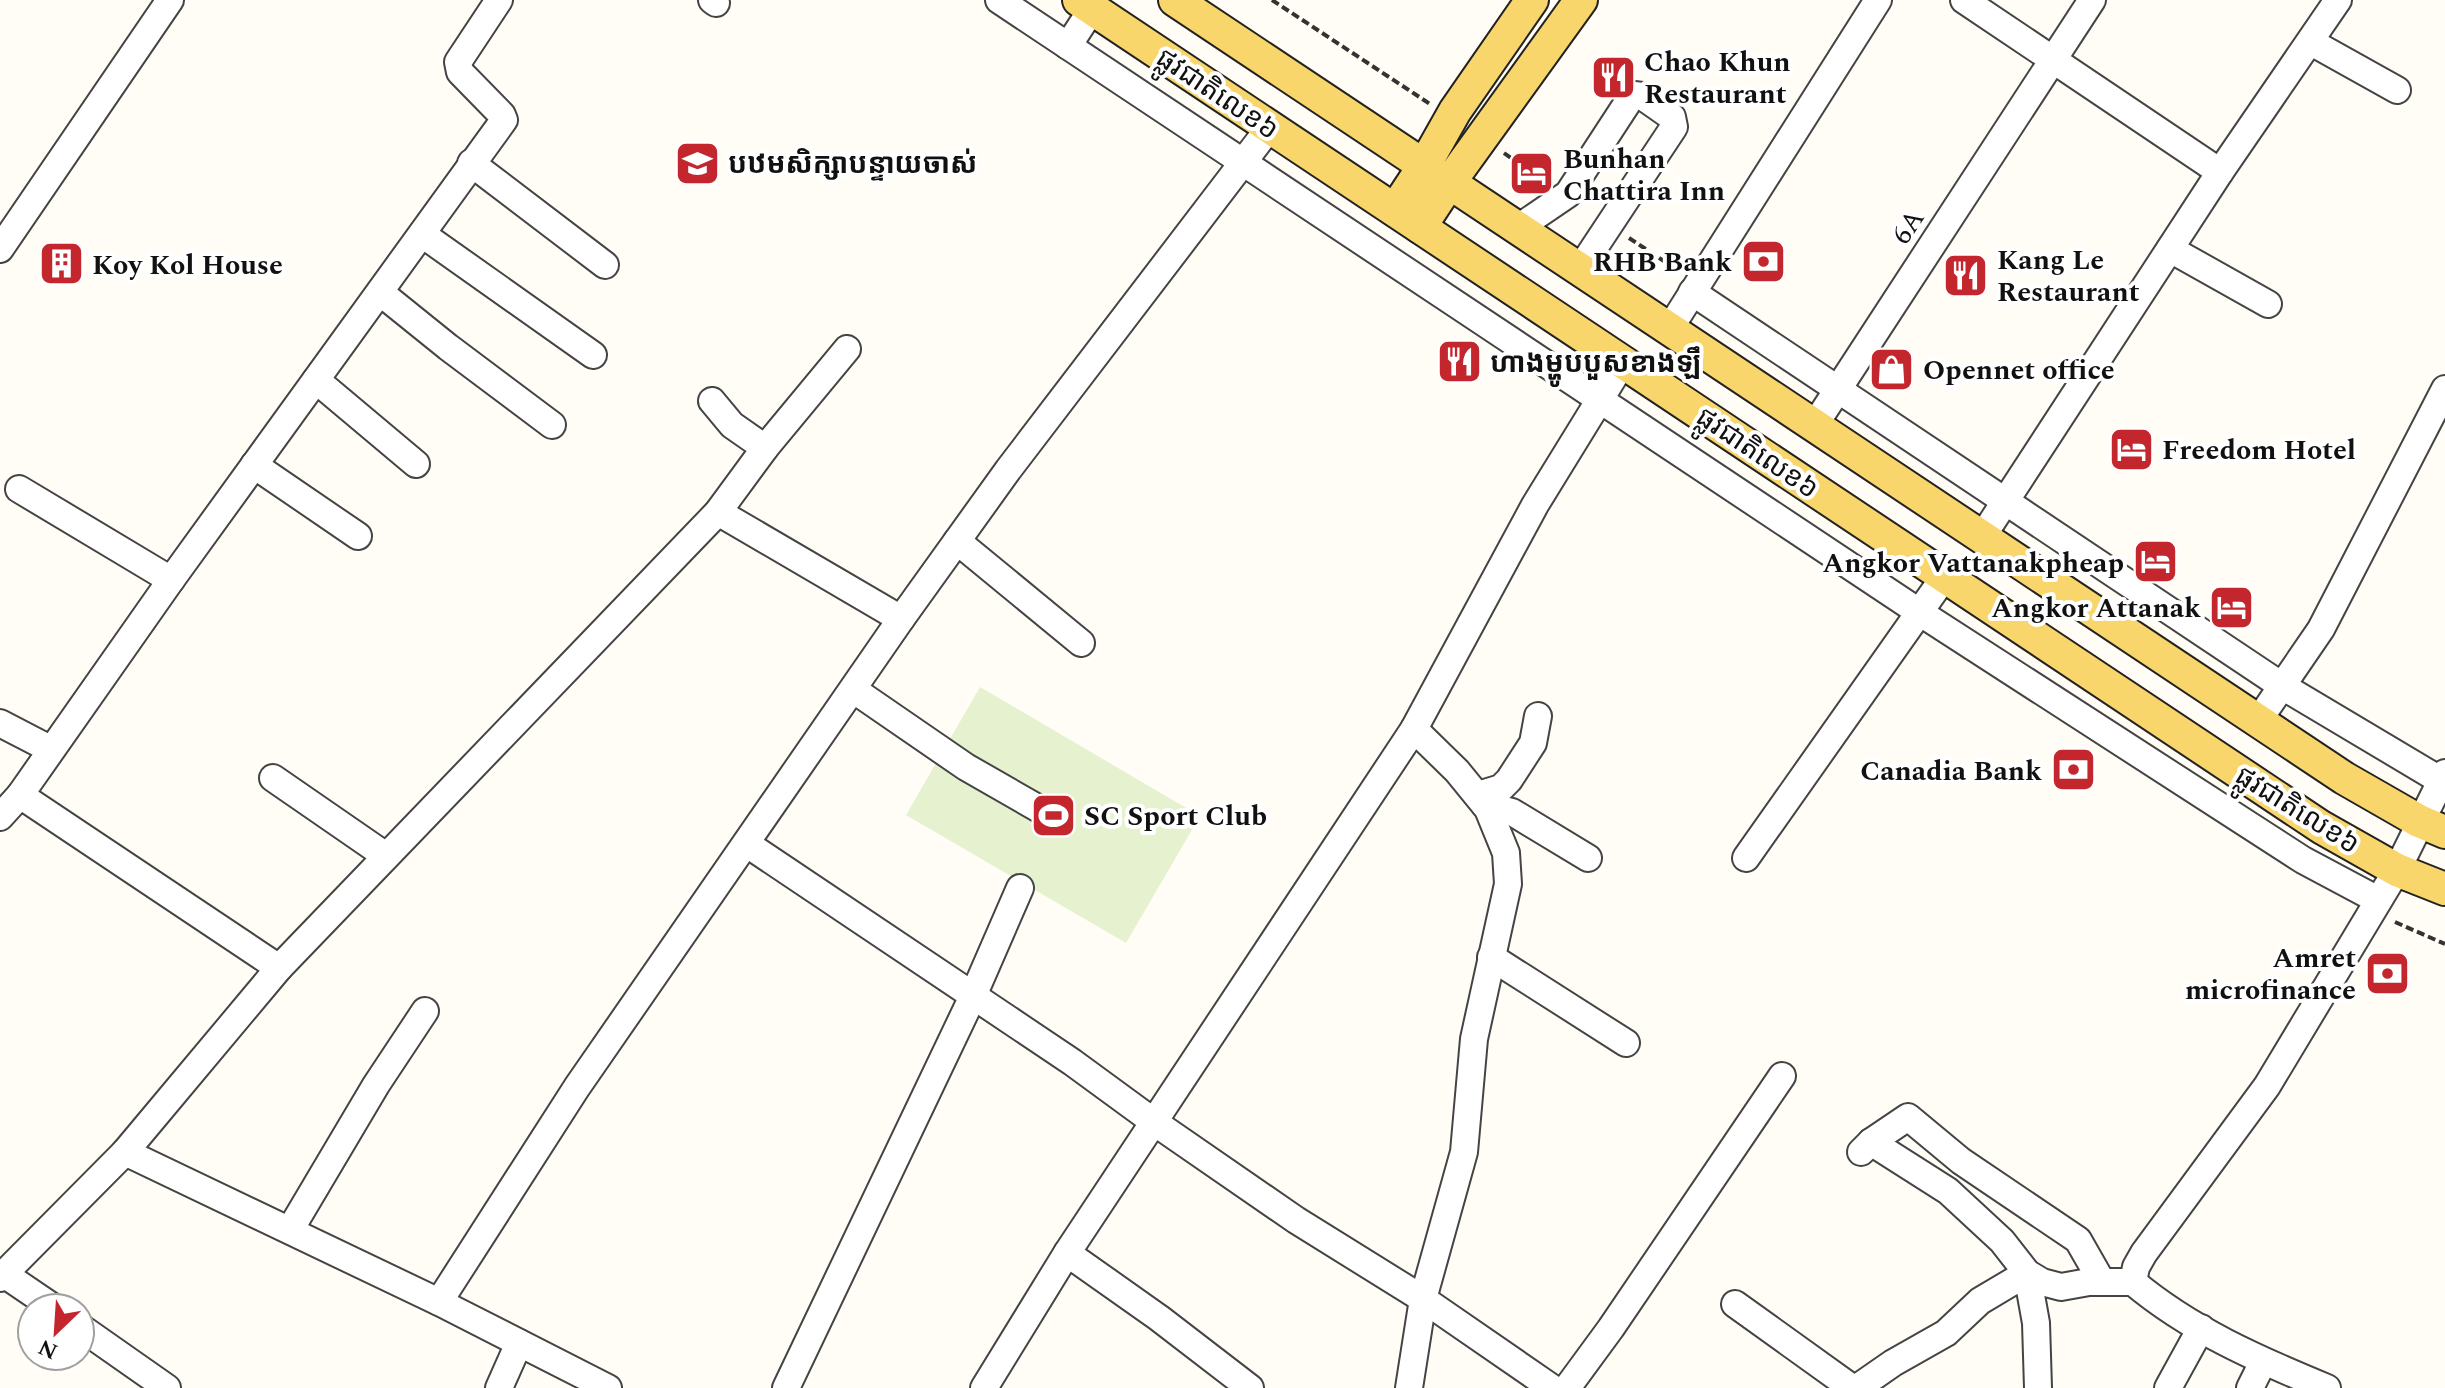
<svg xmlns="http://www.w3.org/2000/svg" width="2445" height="1388" viewBox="0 0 2445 1388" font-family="Spectral,'Noto Sans Khmer',serif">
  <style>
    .pitch { fill: #e6f2cf }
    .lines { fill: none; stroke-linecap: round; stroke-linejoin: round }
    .minor-casing { stroke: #444; stroke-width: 30 }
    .major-casing { stroke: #222; stroke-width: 36 }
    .path { stroke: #333; stroke-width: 4; stroke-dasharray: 8 4; stroke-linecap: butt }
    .minor { stroke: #fff; stroke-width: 26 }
    .major { stroke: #f9d66b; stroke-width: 32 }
    .labels { text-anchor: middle; stroke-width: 8; stroke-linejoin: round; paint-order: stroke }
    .poi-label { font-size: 28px; font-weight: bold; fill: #111; stroke: #fff; text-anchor: start }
    .street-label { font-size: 28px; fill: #111; stroke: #fff }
  </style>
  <rect width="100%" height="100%" fill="#fffdf5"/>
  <polygon class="pitch" points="980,687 1200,816 1126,943 906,815"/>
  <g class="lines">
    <defs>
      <g id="minor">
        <polyline points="712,0 716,3"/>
        <polyline points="999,0 1919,612 2303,860 2378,900"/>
        <polyline points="1964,0 2220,172"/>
        <polyline points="2311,42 2397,90"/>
        <polyline points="1068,46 1092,9"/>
        <polyline points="471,163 605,265"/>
        <polyline points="1518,228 1568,194 1630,99 1634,95 1642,96 1672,117 1674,127 1580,269"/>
        <polyline points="422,234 593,355"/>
        <polyline points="0,249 170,0"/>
        <polyline points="2170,249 2268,304"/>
        <polyline points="1692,292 2282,686 2445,783"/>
        <polyline points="381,293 448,347 552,425"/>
        <polyline points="1670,328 1878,0"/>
        <polyline points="316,380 416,464"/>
        <polyline points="712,401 732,425 765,448"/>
        <polyline points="1814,426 2092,0"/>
        <polyline points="254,465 358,536"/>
        <polyline points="19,489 171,580"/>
        <polyline points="718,512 901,619"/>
        <polyline points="1982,537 2220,172 2338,0"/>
        <polyline points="957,541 1081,643"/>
        <polyline points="854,690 966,767 1041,810"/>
        <polyline points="2258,721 2321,629 2445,389"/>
        <polyline points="0,723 50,749"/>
        <polyline points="273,778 386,856"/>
        <polyline points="20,795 279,968"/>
        <polyline points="1478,795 1501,788 1509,780 1533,743 1538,716"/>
        <polyline points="1485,805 1512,812 1588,858"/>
        <polyline points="0,817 20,795 171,580 504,120 502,115 460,72 458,62 499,0"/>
        <polyline points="747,844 1072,1062 1154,1122 1296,1220 1423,1299 1552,1388"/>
        <polyline points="1746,858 1945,576"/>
        <polyline points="1491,957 1626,1043"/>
        <path d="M1871,1142L1948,1191L2002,1241L2027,1273L2042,1282L2061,1287L2089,1282H2133C2190,1330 2259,1360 2327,1388"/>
        <polyline points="125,1152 439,1302 608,1388"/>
        <polyline points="1861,1152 1871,1142 1908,1117 1961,1161 2078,1240 2102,1282"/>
        <polyline points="290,1230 376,1085 425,1011"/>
        <polyline points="1067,1253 1159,1318 1250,1388"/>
        <polyline points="4,1274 54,1308"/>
        <polyline points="0,1278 125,1152 279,968 718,512 765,448 847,349"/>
        <polyline points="2133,1282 2136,1267 2144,1253 2267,1086 2397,870 2445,773"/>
        <polyline points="439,1302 577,1087 901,619 1008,470 1270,127"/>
        <polyline points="1735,1304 1852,1388"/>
        <polyline points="80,1327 167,1388"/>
        <polyline points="499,1388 519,1343"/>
        <polyline points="786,1388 973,996 1020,888"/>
        <polyline points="984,1388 1067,1253 1414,729 1535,505 1623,362"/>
        <polyline points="1409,1388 1423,1299 1464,1152 1474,1039 1508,884 1506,853 1488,809 1457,771 1414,729"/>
        <polyline points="1567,1388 1611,1328 1782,1076"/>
        <polyline points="1857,1388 1893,1363 1946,1333 1980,1301 2027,1273 2036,1323 2038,1388"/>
        <polyline points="2168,1388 2201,1328"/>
        <polyline points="2250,1388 2263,1362"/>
      </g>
      <g id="major">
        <polyline points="1079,0 2321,827 2397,870 2445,889"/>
        <polyline points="1175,0 2344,778 2419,821 2445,832"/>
        <polyline points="1395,210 1424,166 1455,111 1532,0"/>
        <polyline points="1420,227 1449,183 1581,0"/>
      </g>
    </defs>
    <use href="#minor" class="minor-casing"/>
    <use href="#major" class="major-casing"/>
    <g class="path">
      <polyline points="1272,0 1430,104"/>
      <polyline points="1504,153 1545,183"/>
      <polyline points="1629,238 1679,271"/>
      <polyline points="2395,922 2445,944"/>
    </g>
    <use href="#minor" class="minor"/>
    <use href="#major" class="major"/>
  </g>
  <defs>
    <symbol id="restaurant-square" viewBox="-11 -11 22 22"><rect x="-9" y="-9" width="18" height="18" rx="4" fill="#c4262e" stroke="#fff"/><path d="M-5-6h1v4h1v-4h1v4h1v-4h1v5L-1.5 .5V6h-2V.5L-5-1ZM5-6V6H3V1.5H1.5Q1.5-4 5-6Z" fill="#fff"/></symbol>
    <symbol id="school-square" viewBox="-11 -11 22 22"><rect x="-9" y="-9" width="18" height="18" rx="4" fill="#c4262e" stroke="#fff"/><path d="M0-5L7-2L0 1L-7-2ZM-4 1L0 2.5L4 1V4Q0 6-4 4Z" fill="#fff"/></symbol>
    <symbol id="hotel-square" viewBox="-11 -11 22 22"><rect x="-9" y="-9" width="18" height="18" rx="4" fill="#c4262e" stroke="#fff"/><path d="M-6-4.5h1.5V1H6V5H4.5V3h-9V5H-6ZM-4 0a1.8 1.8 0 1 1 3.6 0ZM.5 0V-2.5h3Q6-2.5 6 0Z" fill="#fff"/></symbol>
    <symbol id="bank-square" viewBox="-11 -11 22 22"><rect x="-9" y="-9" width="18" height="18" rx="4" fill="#c4262e" stroke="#fff"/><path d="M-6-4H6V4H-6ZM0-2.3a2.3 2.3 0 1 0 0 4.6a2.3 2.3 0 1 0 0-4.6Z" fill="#fff"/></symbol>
    <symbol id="building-square" viewBox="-11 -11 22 22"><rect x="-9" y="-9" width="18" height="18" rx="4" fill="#c4262e" stroke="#fff"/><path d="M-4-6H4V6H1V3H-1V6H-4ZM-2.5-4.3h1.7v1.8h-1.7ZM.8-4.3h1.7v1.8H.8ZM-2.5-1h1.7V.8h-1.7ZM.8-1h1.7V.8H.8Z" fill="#fff"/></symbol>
    <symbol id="shop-square" viewBox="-11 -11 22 22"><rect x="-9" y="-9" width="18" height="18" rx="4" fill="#c4262e" stroke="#fff"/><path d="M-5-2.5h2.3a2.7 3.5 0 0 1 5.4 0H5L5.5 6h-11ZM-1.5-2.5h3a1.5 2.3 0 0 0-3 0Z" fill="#fff"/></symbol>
    <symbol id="stadium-square" viewBox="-11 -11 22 22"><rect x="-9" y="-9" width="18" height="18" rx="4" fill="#c4262e" stroke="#fff"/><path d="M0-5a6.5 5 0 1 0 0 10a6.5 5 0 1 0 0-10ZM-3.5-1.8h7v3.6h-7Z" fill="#fff"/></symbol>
  </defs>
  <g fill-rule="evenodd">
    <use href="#restaurant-square" x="1588" y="52" width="51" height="51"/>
    <use href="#school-square" x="672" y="138" width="51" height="51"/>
    <use href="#hotel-square" x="1506" y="148" width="51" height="51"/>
    <use href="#bank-square" x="1738" y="236" width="51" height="51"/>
    <use href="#building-square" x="36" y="238" width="51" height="51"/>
    <use href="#restaurant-square" x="1940" y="250" width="51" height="51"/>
    <use href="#restaurant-square" x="1434" y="336" width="51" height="51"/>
    <use href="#shop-square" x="1866" y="344" width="51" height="51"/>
    <use href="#hotel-square" x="2106" y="424" width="51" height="51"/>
    <use href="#hotel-square" x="2130" y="536" width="51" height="51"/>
    <use href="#hotel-square" x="2206" y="582" width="51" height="51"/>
    <use href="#bank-square" x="2048" y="744" width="51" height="51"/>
    <use href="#stadium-square" x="1028" y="790" width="51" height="51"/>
    <use href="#bank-square" x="2362" y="948" width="51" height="51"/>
  </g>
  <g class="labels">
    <g class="poi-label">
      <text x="1644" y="71">Chao Khun<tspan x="1644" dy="32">Restaurant</tspan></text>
      <text x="1563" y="168">Bunhan<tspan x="1563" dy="32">Chattira Inn</tspan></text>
      <text x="728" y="173">បឋមសិក្សាបន្ទាយចាស់</text>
      <text x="1997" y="269">Kang Le<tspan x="1997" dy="32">Restaurant</tspan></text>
      <text x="1732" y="271" text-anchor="end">RHB Bank</text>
      <text x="92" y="274">Koy Kol House</text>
      <text x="1490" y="372">ហាងម្ហូបបួសខាងឡឹ</text>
      <text x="1923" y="379">Opennet office</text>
      <text x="2162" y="459">Freedom Hotel</text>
      <text x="2124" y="572" text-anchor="end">Angkor Vattanakpheap</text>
      <text x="2201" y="617" text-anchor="end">Angkor Attanak</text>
      <text x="2042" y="780" text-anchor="end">Canadia Bank</text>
      <text x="1084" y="825">SC Sport Club</text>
      <text x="2356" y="967" text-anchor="end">Amret<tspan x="2356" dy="32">microfinance</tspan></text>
    </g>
    <g class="street-label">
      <text transform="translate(1218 93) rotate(34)" y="10">ផ្លូវជាតិលេខ៦</text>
      <text transform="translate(1907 226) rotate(-57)" y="10">6A</text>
      <text transform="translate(1758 452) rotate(34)" y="10">ផ្លូវជាតិលេខ៦</text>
      <text transform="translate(2298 809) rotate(32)" y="10">ផ្លូវជាតិលេខ៦</text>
    </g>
  </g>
  <g transform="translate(56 1332) rotate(205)"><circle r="38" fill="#ffffff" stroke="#a0a0a0" stroke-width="2"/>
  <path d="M0-6L14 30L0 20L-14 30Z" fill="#c4262e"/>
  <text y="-12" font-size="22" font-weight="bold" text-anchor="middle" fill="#111111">N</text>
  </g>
</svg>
